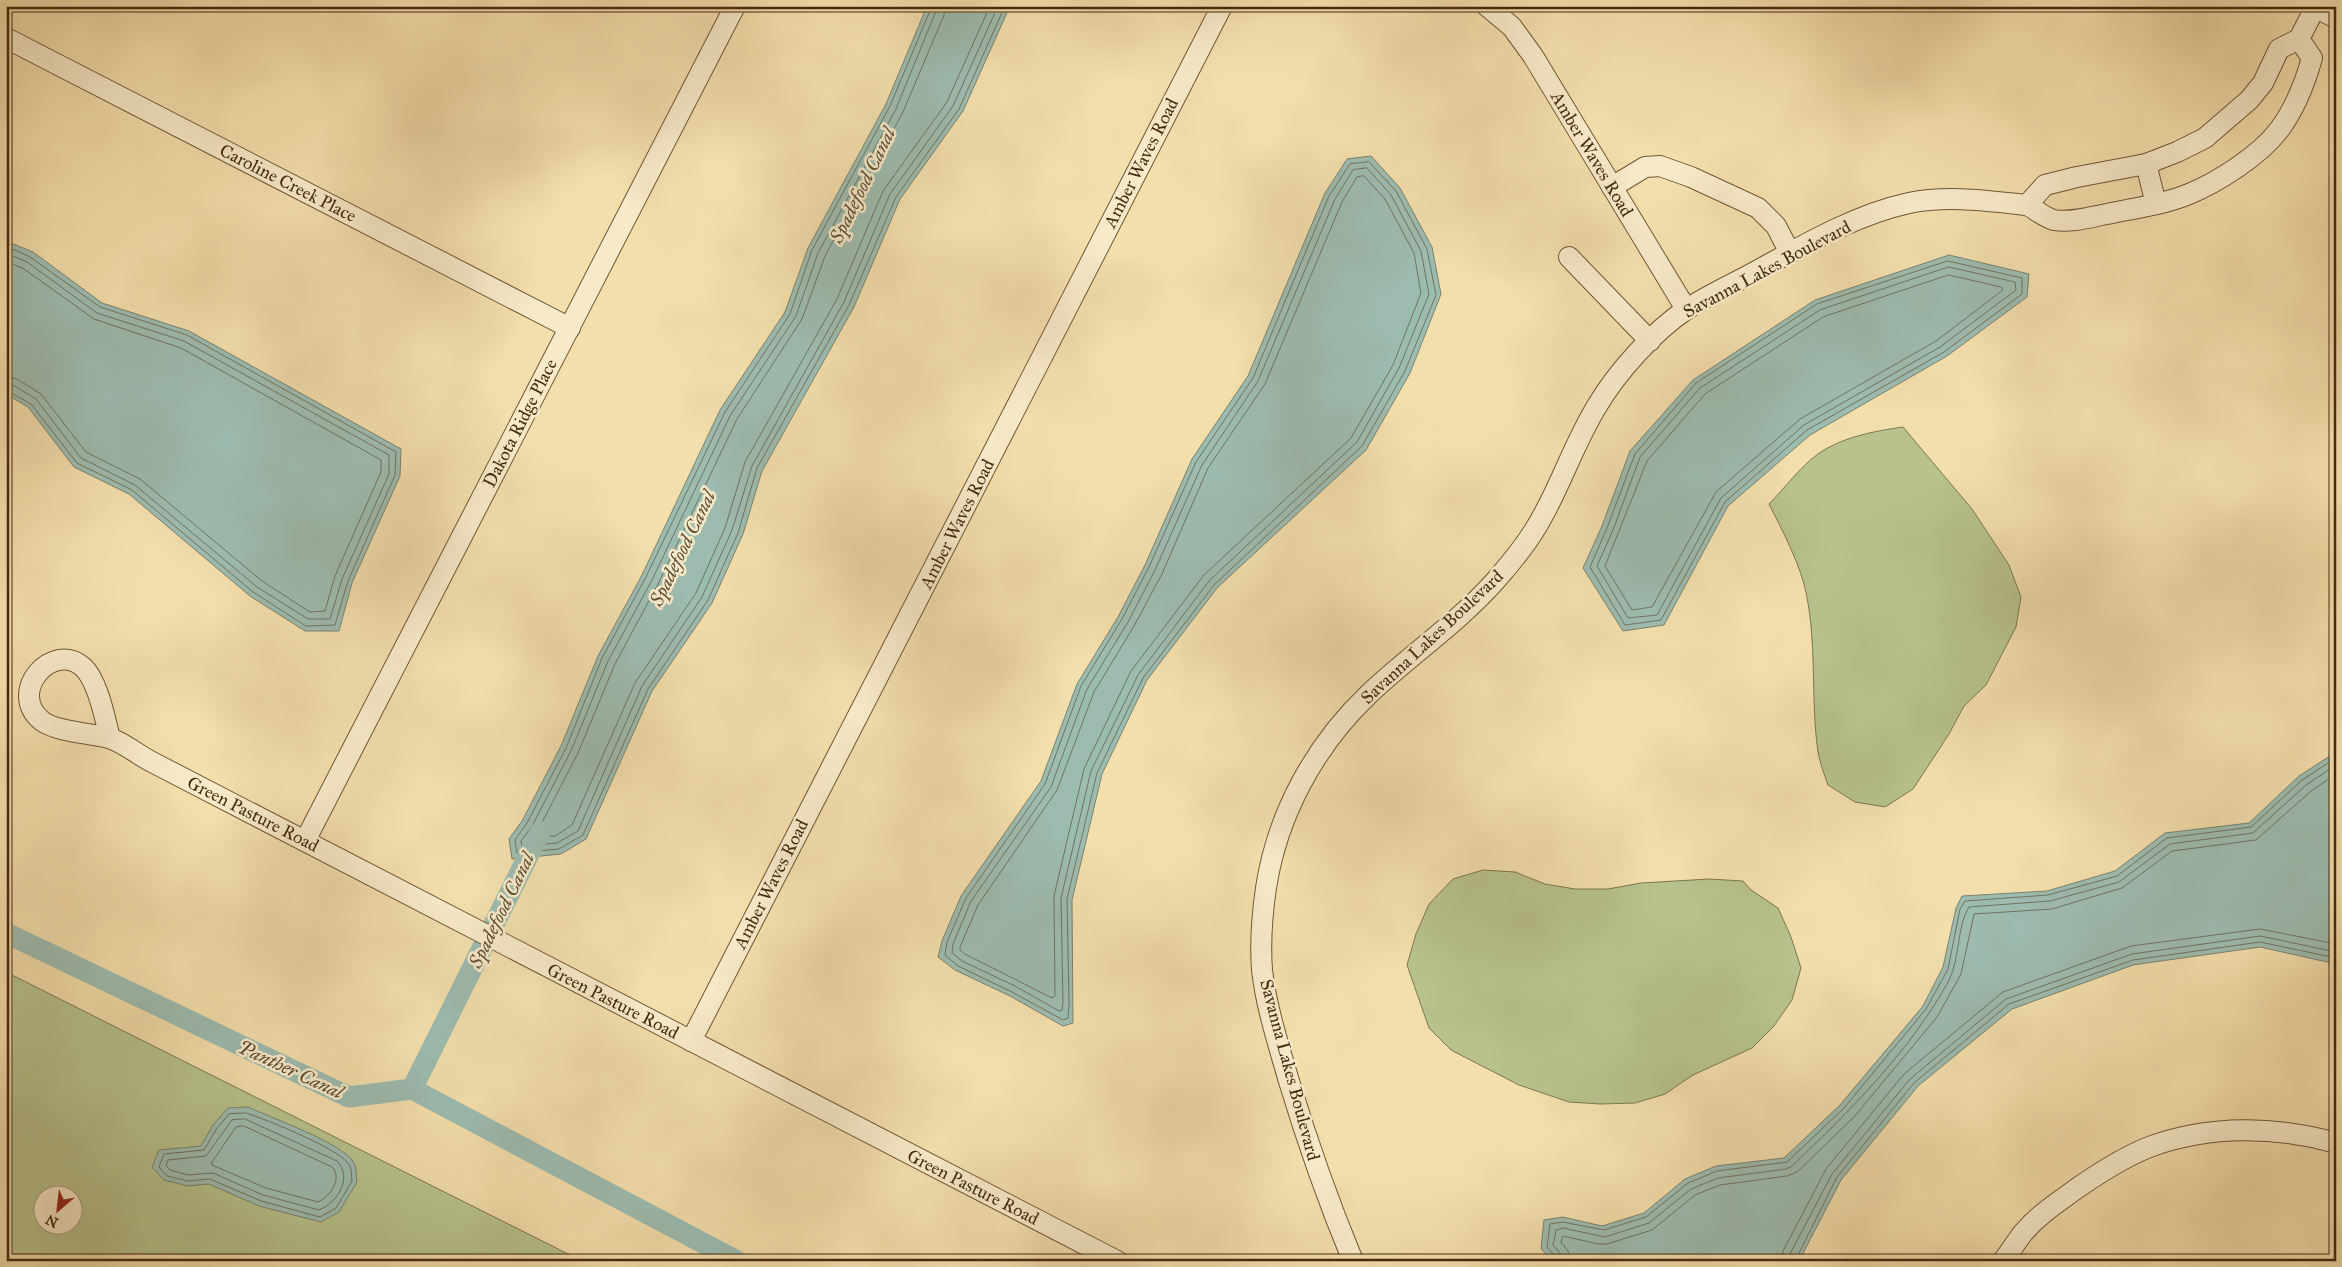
<svg xmlns="http://www.w3.org/2000/svg" width="2342" height="1267" viewBox="0 0 2342 1267" font-family="'IM FELL Great Primer',serif">
  <style>
    .green { fill: #b7c28c; stroke: #7e764d; fill-rule: evenodd }
    .water { fill: #9dbcb0; stroke: #7a826f }
    .lines { fill: none; stroke-linecap: round; stroke-linejoin: round }
    .shore { stroke: #71735f; stroke-width: 1 }
    .canal { stroke: #9dbcb0; stroke-width: 21 }
    .minor-casing { stroke: #705736; stroke-width: 22 }
    .minor { stroke: #f7eac9; stroke-width: 20 }
    .labels { text-anchor: middle; stroke-width: 5; stroke-linejoin: round; paint-order: stroke }
    .street-label { font-size: 18px; fill: #452a0e; stroke: #f7eac9 }
    .water-label { font-size: 19px; font-style: italic; fill: #5b4e36; stroke: #f7eac9 }
  </style>
  <rect width="100%" height="100%" fill="#f3dfac"/>
  <filter id="stains"><feTurbulence type="fractalNoise" baseFrequency=".004" numOctaves="4"/><feColorMatrix values="0 0 0 0 .2 0 0 0 0 .09 0 0 0 0 .02 0 0 0 .5 -.17"/></filter>
  <radialGradient id="worn" r=".72"><stop offset=".6" stop-color="#630" stop-opacity="0"/><stop offset="1" stop-color="#630" stop-opacity=".3"/></radialGradient>
  <g class="green">
    <path d="M1903,427L1972,509L2009,565L2021,597L2016,627L1986,685L1964,706L1949,734L1913,789L1885,807L1855,802L1828,785C1824,774 1820,763 1818,752C1810,696 1818,639 1804,584C1796,556 1782,530 1769,504C1784,489 1801,466 1818,454C1842,437 1875,431 1903,427Z"/>
    <polygon points="1483,870 1515,872 1545,884 1575,889 1608,889 1641,883 1709,879 1743,881 1751,890 1778,908 1791,937 1801,968 1792,1000 1774,1026 1752,1048 1693,1075 1665,1094 1635,1103 1601,1104 1569,1102 1519,1085 1451,1050 1429,1028 1407,965 1416,934 1429,904 1453,879"/>
    <path d="M6,972L582,1261H6ZM42,1194H72V1224H42Z"/>
  </g>
  <g class="water">
    <polygon points="927,6 1010,6 963,111 900,199 854,307 762,471 743,534 712,603 652,691 586,839 561,854 512,859 509,839 522,821 561,746 598,656 642,575 720,410 785,312 808,248 886,104"/>
    <polygon points="1371,156 1400,188 1432,247 1441,294 1410,373 1366,450 1217,588 1147,680 1102,774 1072,900 1073,1023 1063,1026 1010,996 955,970 938,957 942,941 961,896 1041,781 1077,684 1118,617 1145,565 1192,459 1248,376 1325,193 1347,159"/>
    <polygon points="6,241 33,252 102,303 189,331 401,449 400,476 352,583 339,631 305,631 250,596 129,494 74,467 28,407 6,394"/>
    <polygon points="1949,255 2029,274 2027,297 1947,356 1810,435 1728,506 1664,625 1623,631 1583,568 1602,526 1630,451 1693,380 1815,300"/>
    <polygon points="2336,752 2336,964 2260,947 2133,965 2012,1009 1918,1086 1841,1180 1799,1261 1553,1261 1541,1249 1544,1220 1563,1217 1602,1226 1644,1213 1685,1179 1716,1166 1784,1158 1840,1105 1923,1006 1943,967 1956,908 1962,896 2047,891 2115,871 2165,833 2249,823 2299,776"/>
    <path d="M248,1107C269,1117 345,1144 354,1163C357,1168 356,1177 357,1182L339,1212L321,1222L259,1206L209,1184L188,1186L164,1180L152,1167L159,1150L201,1146L213,1125L228,1108Z"/>
  </g>
  <g class="lines">
    <g class="shore">
      <polyline points="932,6 890,106 812,250 790,314 725,412 646,577 602,658 566,748 527,823 515,840 517,853 559,849 583,835 648,689 708,600 738,533 757,468 849,305 896,197 959,109 1005,6"/>
      <polyline points="938,6 896,109 818,253 796,316 730,416 652,580 608,661 571,751 532,826 521,841 522,846 557,843 578,831 642,686 702,597 732,530 752,466 844,302 890,194 953,106 998,6"/>
      <polyline points="945,6 944,15 903,112 825,256 802,319 737,419 658,584 615,664 578,753 536,834 537,837 555,836 572,825 635,683 696,593 725,528 745,462 837,299 883,191 947,102 990,6"/>
      <polygon points="1369,162 1396,191 1427,249 1436,295 1405,371 1362,446 1214,585 1143,678 1097,773 1067,899 1069,1004 1068,1018 1063,1020 1012,992 958,966 945,955 947,942 966,898 1045,784 1081,686 1122,619 1149,567 1196,462 1253,378 1329,196 1350,164"/>
      <polygon points="1367,168 1391,195 1421,251 1429,294 1399,368 1357,442 1209,581 1138,675 1091,771 1061,898 1063,1003 1062,1010 1059,1011 1015,986 962,961 952,953 953,944 971,901 1051,787 1087,689 1128,622 1155,570 1202,465 1258,381 1335,199 1353,170"/>
      <polygon points="1364,176 1385,199 1414,253 1421,293 1393,365 1351,438 1204,575 1131,671 1084,769 1054,896 1055,996 1052,998 965,954 960,950 960,947 978,905 1057,790 1094,692 1134,626 1162,574 1208,468 1265,384 1342,202 1357,177"/>
      <polyline points="6,246 30,257 100,307 187,335 396,452 395,475 348,581 335,625 306,626 253,592 132,490 77,463 31,404 6,390"/>
      <polyline points="6,253 27,262 97,313 184,341 389,455 389,474 342,579 330,619 308,619 257,587 135,485 81,458 36,399 13,385 6,384"/>
      <polyline points="6,261 24,269 94,319 181,348 381,460 381,472 335,576 325,611 310,612 262,581 140,479 86,452 41,394 17,379 6,376"/>
      <polygon points="1948,261 2022,278 2022,294 1944,352 1807,430 1725,502 1661,620 1625,625 1590,567 1607,528 1635,454 1696,383 1817,304"/>
      <polygon points="1949,267 2015,282 2016,290 1940,347 1804,425 1721,498 1657,615 1628,618 1597,566 1613,530 1640,457 1700,388 1820,310"/>
      <polygon points="1949,275 2001,287 2003,290 1936,341 1800,419 1716,492 1652,607 1632,610 1605,566 1647,461 1705,394 1823,317"/>
      <path d="M246,1113C265,1119 343,1150 350,1166C352,1170 351,1177 352,1181L336,1208L320,1217L261,1201L210,1179L188,1181L167,1176L159,1167L164,1154L204,1150L217,1128L229,1114Z"/>
      <path d="M245,1119L337,1161C353,1178 338,1202 319,1210L263,1195L213,1173L188,1175L170,1170L166,1166L168,1160L206,1156L232,1120Z"/>
      <path d="M244,1126L332,1167C343,1178 330,1197 318,1202L266,1188L212,1165V1162L236,1127Z"/>
      <polyline points="1556,1261 1555,1256 1547,1247 1550,1224 1563,1222 1604,1230 1646,1217 1688,1183 1717,1171 1787,1162 1844,1108 1926,1009 1948,969 1960,909 1965,901 2048,895 2117,876 2167,838 2251,827 2302,780 2336,758"/>
      <path d="M1562,1261L1560,1253L1553,1245L1556,1230L1563,1228L1605,1237L1649,1223L1691,1189L1718,1178L1786,1169L1792,1166C1848,1113 1912,1049 1949,980C1960,959 1957,925 1969,907L2050,901L2119,882L2170,844L2253,833L2306,785L2336,765"/>
      <polyline points="1570,1261 1568,1251 1561,1242 1563,1236 1598,1244 1607,1244 1652,1230 1695,1195 1720,1185 1787,1176 1797,1172 1854,1117 1937,1017 1961,974 1974,914 2052,909 2122,888 2172,851 2256,840 2311,791 2336,774"/>
      <polyline points="1781,1261 1783,1251 1826,1169 1904,1074 2003,992 2131,946 2260,929 2336,944"/>
      <polyline points="1789,1261 1790,1254 1832,1174 1910,1079 2006,999 2132,954 2260,936 2336,952"/>
      <polyline points="1795,1261 1837,1177 1914,1083 2009,1004 2133,960 2260,942 2336,958"/>
    </g>
    <g class="canal">
      <polyline points="6,933 349,1097 412,1089 737,1261"/>
      <polyline points="412,1089 540,832"/>
    </g>
    <defs>
      <g id="minor">
        <polyline points="1487,6 1512,27 1533,56 1686,309"/>
        <polyline points="2312,6 2336,18"/>
        <polyline points="6,38 570,328"/>
        <path d="M2299,39L2312,58C2305,83 2294,110 2279,130C2259,156 2218,182 2189,194C2163,205 2134,208 2107,214C2091,217 2071,223 2054,220C2045,218 2035,209 2027,205L2045,185L2077,177L2146,164L2177,152L2205,138L2249,100L2263,83L2279,49L2299,39L2315,8"/>
        <polyline points="2146,164 2156,204"/>
        <polyline points="1612,187 1645,167 1660,166 1691,177 1758,208 1776,226 1790,253"/>
        <polyline points="1569,257 1650,341"/>
        <path d="M110,738C105,719 98,681 83,667C53,640 6,692 42,721C57,732 90,733 109,738C123,742 138,755 152,762L1117,1261"/>
        <polyline points="305,841 735,6"/>
        <polyline points="691,1041 1222,6"/>
        <path d="M1353,1261C1328,1201 1307,1141 1288,1078C1278,1043 1266,1006 1262,970C1260,943 1262,915 1266,888C1277,815 1315,745 1369,694C1410,655 1458,623 1496,580C1511,563 1525,546 1537,526C1560,488 1573,445 1597,406C1617,372 1654,331 1687,309C1708,295 1731,285 1753,273C1802,246 1854,215 1909,203C1948,195 1988,201 2027,205"/>
        <path d="M2003,1261C2010,1252 2016,1242 2023,1233C2038,1215 2057,1203 2076,1189C2099,1173 2125,1156 2152,1146C2211,1125 2276,1126 2336,1143"/>
      </g>
    </defs>
    <use href="#minor" class="minor-casing"/>
    <use href="#minor" class="minor"/>
  </g>
  <g class="labels">
    <g class="street-label">
      <text transform="translate(1592 154) rotate(59)" y="6">Amber Waves Road</text>
      <text transform="translate(1141 163) rotate(-63)" y="6">Amber Waves Road</text>
      <text transform="translate(288 183) rotate(27)" y="6">Caroline Creek Place</text>
      <text transform="translate(1767 269) rotate(-28)" y="6">Savanna Lakes Boulevard</text>
      <text transform="translate(520 423) rotate(-63)" y="6">Dakota Ridge Place</text>
      <text transform="translate(957 524) rotate(-63)" y="6">Amber Waves Road</text>
      <text transform="translate(1432 637) rotate(-43)" y="6">Savanna Lakes Boulevard</text>
      <text transform="translate(253 814) rotate(27)" y="6">Green Pasture Road</text>
      <text transform="translate(771 884) rotate(-63)" y="6">Amber Waves Road</text>
      <text transform="translate(613 1001) rotate(27)" y="6">Green Pasture Road</text>
      <text transform="translate(1290 1070) rotate(75)" y="6">Savanna Lakes Boulevard</text>
      <text transform="translate(973 1187) rotate(27)" y="6">Green Pasture Road</text>
    </g>
    <g class="water-label">
      <text transform="translate(862 185) rotate(-64)" y="7">Spadefood Canal</text>
      <text transform="translate(682 548) rotate(-64)" y="7">Spadefood Canal</text>
      <text transform="translate(501 910) rotate(-64)" y="7">Spadefood Canal</text>
      <text transform="translate(291 1069) rotate(25)" y="7">Panther Canal</text>
    </g>
  </g>
  <rect width="2342" height="1267" fill="none" stroke="#f3dfac" stroke-width="25"/>
  <rect x="8" y="8" width="2327" height="1252" fill="none" stroke="#452a0e" stroke-width="2.5"/>
  <rect x="12" y="12" width="2317" height="1242" fill="none" stroke="#452a0e"/>
  <g transform="translate(58 1210) rotate(208)"><circle r="24" fill="#f7eac9" stroke="#b09d7e"/>
  <path d="M0-4L9 19L0 12L-9 19Z" fill="#8f2418"/>
  <text y="-8" font-size="14" font-weight="bold" text-anchor="middle" fill="#452a0e">N</text>
  </g>
  <rect width="100%" height="100%" filter="url(#stains)"/>
  <rect width="100%" height="100%" fill="url(#worn)"/>
</svg>
